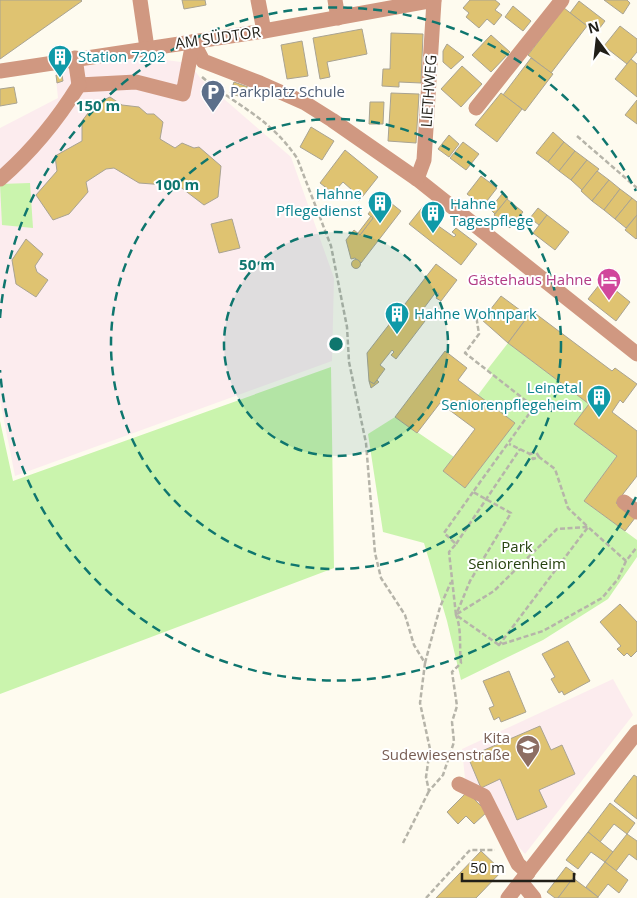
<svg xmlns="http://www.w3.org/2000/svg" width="637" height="898" viewBox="0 0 637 898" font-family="'Open Sans',sans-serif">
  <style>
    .education { fill: #fcecee }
    .green { fill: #caf4ad }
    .building { fill: #dfc371; stroke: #a9a392 }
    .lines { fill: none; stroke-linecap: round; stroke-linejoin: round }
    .path { stroke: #b6b4a9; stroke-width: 2.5; stroke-dasharray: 5 2.5; stroke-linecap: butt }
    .minor { stroke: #d09881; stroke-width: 15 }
    .ring { fill: none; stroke: #0f766e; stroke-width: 2.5; stroke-dasharray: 9 6 }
    .labels { text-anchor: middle; stroke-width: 4; stroke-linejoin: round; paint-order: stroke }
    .street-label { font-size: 15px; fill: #211f18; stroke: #fff }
    .culture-label { font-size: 15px; fill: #0d838f; stroke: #fff; text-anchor: start }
    .service-label { font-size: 15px; fill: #4e5e75; stroke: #fff; text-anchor: start }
    .hotel-label { font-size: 15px; fill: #b23c85; stroke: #fff; text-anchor: end }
    .park-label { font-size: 15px; fill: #27420f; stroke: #fff }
    .education-label { font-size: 15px; fill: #785e54; stroke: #fff; text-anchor: end }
    .centre { fill: #0f766e; stroke: #fff; stroke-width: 2.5 }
    .ring-label { font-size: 15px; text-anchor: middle; font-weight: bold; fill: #0f766e; stroke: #fff; stroke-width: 4; stroke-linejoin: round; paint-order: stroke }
  </style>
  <rect width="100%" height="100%" fill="#fefbef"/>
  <g class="education">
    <polygon points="150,58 189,63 201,79 291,157 334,278 332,361 15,476 0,400 0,128 58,98 55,69"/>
    <polygon points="613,679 633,715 525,854 466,788 462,749"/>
  </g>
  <g class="green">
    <polygon points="30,183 33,228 2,225 0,184"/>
    <polygon points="508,343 589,404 574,424 617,456 584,501 637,540 637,557 608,599 543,640 461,680 447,621 424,543 383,532 368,434 395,417 454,457 443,471 465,488 514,423 478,395 493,375 487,370"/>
    <polygon points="331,367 334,568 0,694 0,421 13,481"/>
  </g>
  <g class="building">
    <polygon points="0,0 81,0 82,1 0,59"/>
    <polygon points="182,0 205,0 206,5 184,9"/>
    <polygon points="470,0 495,0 500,4 495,10 502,15 494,25 487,19 479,28 466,17 469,13 463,8"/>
    <polygon points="604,0 627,0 630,3 623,14"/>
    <polygon points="579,1 605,21 596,33 570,13"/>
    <polygon points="513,6 531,21 523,31 505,17"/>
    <polygon points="564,8 587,26 551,73 528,55"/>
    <polygon points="620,26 637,39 637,52 627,64 604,46"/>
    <polygon points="362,29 367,54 327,62 330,77 320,79 313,38"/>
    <polygon points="391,33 423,34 421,83 399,82 399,87 382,86 383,69 390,69"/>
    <polygon points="491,35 510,52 491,72 472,55"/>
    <polygon points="302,41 308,76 287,79 281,45"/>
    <polygon points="447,44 464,57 451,69 443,62 443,51"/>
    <polygon points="531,58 553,74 525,111 503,95"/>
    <polygon points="631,59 637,64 637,97 615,79"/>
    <polygon points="462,66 482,84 461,107 441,89"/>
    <polygon points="56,75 62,75 63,81 57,83"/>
    <polygon points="234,82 248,87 244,98 230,93"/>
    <polygon points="14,87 17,103 0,106 0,89"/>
    <polygon points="391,93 419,94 416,143 388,141"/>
    <polygon points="501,93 522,109 497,142 475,125"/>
    <polygon points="110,97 122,105 139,107 147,114 154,114 163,122 160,139 175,148 182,143 194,148 199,147 221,166 218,197 204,205 179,186 139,183 114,168 106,169 86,182 88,192 69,214 53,220 36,195 57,171 55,156 82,141 82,121 95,104"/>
    <polygon points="637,100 637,124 625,115"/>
    <polygon points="370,102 384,102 383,124 369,124"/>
    <polygon points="311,127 334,141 322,160 300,147"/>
    <polygon points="553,132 564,142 548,162 536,153"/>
    <polygon points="449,135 459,144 449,157 438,149"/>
    <polygon points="463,142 479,154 466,170 450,158"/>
    <polygon points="564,142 575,151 559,171 548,162"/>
    <polygon points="345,150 378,177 359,201 349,193 352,190 343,182 333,193 320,183"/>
    <polygon points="575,151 587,160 571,180 559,171"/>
    <polygon points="587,160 599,169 582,190 571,180"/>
    <polygon points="597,171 609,180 592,201 581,191"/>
    <polygon points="481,176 497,188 483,206 467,194"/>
    <polygon points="609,180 620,189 604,210 592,201"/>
    <polygon points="620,189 632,198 615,219 604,210"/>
    <polygon points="502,194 508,198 495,214 490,209"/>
    <polygon points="382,196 401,211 361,263 355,258 351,259 346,240 354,230 360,235 373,218 368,214"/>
    <polygon points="632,198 637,202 637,215 626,228 615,219"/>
    <polygon points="507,199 523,212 510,228 494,215"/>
    <polygon points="425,204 443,218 437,225 454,237 456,235 452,232 456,228 477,244 461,265 409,224"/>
    <polygon points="538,208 547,215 539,225 530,218"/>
    <polygon points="547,215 569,232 555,250 533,233"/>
    <polygon points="637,215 637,238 636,239 625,230"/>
    <polygon points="371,216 373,218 360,235 358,233"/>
    <polygon points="232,219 240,248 219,253 211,224"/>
    <polygon points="26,239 43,254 35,266 37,272 48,280 36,297 16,284 12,260"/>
    <circle cx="356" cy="264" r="4.5"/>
    <polygon points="436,264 457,280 441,301 436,298 439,294 436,292 418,316 425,321 396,359 391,355 394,352 392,350 380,365 385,369 374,384 369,381 367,353"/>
    <polygon points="603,280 630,302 616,321 588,299"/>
    <polygon points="501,296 528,316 508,343 482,320"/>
    <polygon points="532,311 612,371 615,368 637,384 623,403 620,400 612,412 637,431 637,476 616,503 635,518 625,531 584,501 617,456 574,424 589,404 508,343"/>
    <polygon points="445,351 467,368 458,380 515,423 465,488 443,471 475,429 440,403 417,433 395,417"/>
    <polygon points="377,380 379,382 371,388 369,381 374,384"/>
    <polygon points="620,604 637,622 637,651 631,657 627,653 624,656 617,649 621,646 600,622"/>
    <polygon points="568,641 590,681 564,695 562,691 559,693 551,679 555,677 542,654"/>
    <polygon points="509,671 526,712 501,722 499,717 494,720 489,708 494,706 483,681"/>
    <polygon points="540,726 551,750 562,745 575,774 539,790 547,807 517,820 500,779 481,788 468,757"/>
    <polygon points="634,775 637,777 637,819 614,801"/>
    <polygon points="467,792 487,812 474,824 466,816 458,824 447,812"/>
    <polygon points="610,803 635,823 627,834 614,824 600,842 588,832"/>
    <polygon points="588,832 613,852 605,862 591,852 578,869 566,860"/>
    <polygon points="627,834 637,841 637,860 629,854 616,871 605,862"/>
    <polygon points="481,851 502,871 476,898 436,898"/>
    <polygon points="605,862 628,880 619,893 608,884 598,897 586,887"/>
    <polygon points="566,867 576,874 558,898 555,898 547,892"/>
    <polygon points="573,878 598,897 598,898 558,898"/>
  </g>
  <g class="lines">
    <g class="path">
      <path d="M202,77C238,107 269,117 297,158L331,246L347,327L349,362L366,443L375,553L381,578L405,615L414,645L425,663L420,703L430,749L426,777L429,791L443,775L454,742L452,722L457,706L452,672L461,663C459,646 462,630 456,615L470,581L511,513L473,492L534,407L465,353L479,334L476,315"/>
      <polyline points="577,136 637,188"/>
      <polyline points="530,454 536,452 539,457"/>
      <polyline points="473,492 444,533 456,544 449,552 456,615 499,645"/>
      <polyline points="456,544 520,449"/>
      <polyline points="626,561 618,579 602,598 543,631 499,645 588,527 626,561 637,547"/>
      <polyline points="457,614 494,591 557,529 588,527 568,508 555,469 539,457 533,459 530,454 509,444"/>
      <polyline points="425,663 440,607 451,582"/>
      <polyline points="403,843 429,791"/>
      <polyline points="426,898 470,850 495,850"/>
    </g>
    <g class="minor">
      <polyline points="140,0 147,48"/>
      <polyline points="258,0 264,31"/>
      <polyline points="335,0 338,18"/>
      <polyline points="193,42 203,61 260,83 305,103 332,120 417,179 637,354"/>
      <polyline points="75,58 79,85 136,82 183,94 193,42"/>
      <polyline points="0,71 264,31 434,0"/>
      <polyline points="476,108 562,0"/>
      <path d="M0,179C30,153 58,119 79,85"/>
      <polyline points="417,179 424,160 434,1"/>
      <polyline points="624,502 637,512"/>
      <polyline points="459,784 484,796 518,864 528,873"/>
      <polyline points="521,882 534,898"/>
      <polyline points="508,898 637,732"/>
    </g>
  </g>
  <circle cx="336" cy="344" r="112" fill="#0f766e" fill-opacity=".12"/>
  <g class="ring">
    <circle cx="336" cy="344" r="112"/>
    <circle cx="336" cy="344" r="225"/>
    <path d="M636 497A337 337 0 0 1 0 370M0 318A337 337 0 0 1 636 191"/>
  </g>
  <defs>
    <symbol id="building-pin" viewBox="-11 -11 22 30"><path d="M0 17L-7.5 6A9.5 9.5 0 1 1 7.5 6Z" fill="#0f9aa8" stroke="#fff"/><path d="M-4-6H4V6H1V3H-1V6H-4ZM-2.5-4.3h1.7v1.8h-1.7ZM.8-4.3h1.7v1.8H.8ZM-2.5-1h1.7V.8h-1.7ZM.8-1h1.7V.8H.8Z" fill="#fff"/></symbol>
    <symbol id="parking-pin" viewBox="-11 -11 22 30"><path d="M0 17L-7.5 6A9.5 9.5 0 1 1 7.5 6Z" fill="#5c6f8a" stroke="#fff"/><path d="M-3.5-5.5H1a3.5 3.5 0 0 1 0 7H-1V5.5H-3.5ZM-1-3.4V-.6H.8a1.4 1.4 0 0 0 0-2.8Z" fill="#fff"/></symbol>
    <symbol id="hotel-pin" viewBox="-11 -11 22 30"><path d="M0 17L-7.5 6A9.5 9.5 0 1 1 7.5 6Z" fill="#d1479c" stroke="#fff"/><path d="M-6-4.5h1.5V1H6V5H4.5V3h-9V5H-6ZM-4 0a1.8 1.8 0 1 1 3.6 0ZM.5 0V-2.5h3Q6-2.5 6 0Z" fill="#fff"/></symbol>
    <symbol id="school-pin" viewBox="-11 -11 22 30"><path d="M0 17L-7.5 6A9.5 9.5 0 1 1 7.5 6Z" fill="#8d6e63" stroke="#fff"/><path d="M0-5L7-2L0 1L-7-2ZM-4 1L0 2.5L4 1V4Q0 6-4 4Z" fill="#fff"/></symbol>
  </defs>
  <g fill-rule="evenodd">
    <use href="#building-pin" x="46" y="43" width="28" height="38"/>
    <use href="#parking-pin" x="199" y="78" width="28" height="38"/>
    <use href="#building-pin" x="366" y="189" width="28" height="38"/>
    <use href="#building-pin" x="419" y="199" width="28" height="38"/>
    <use href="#hotel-pin" x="595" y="266" width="28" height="38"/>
    <use href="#building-pin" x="383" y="300" width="28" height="38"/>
    <use href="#building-pin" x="585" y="383" width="28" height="38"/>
    <use href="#school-pin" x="514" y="733" width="28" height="38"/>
  </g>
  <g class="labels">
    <g class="street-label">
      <text transform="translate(218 38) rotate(-8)" y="5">AM SÜDTOR</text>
      <text transform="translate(429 91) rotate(-86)" y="5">LIETHWEG</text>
    </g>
    <g class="culture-label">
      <text x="78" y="62">Station 7202</text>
      <text x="362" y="199" text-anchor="end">Hahne<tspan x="362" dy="17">Pflegedienst</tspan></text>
      <text x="450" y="209">Hahne<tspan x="450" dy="17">Tagespflege</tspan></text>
      <text x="414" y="319">Hahne Wohnpark</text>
      <text x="582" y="393" text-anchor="end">Leinetal<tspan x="582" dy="17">Seniorenpflegeheim</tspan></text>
    </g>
    <g class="service-label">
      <text x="230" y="97">Parkplatz Schule</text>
    </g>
    <g class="hotel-label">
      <text x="592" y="285">Gästehaus Hahne</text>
    </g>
    <g class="park-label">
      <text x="517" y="552">Park<tspan x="517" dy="17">Seniorenheim</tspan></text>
    </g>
    <g class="education-label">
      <text x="510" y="743">Kita<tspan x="510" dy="17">Sudewiesenstraße</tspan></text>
    </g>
  </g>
  <circle cx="336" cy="344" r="8" class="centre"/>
  <g class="ring-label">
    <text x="98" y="111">150 m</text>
    <text x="177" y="190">100 m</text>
    <text x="257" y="270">50 m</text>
  </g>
  <g transform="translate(597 40) rotate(345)" stroke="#ffffff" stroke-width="4" paint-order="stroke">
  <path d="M0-4L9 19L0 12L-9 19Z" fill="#211f18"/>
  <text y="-8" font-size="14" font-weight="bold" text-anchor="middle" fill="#211f18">N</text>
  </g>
  <path d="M462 873v8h112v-8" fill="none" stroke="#211f18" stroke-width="2.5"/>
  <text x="470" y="873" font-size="15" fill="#211f18" stroke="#ffffff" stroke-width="4" paint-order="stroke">50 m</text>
</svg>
